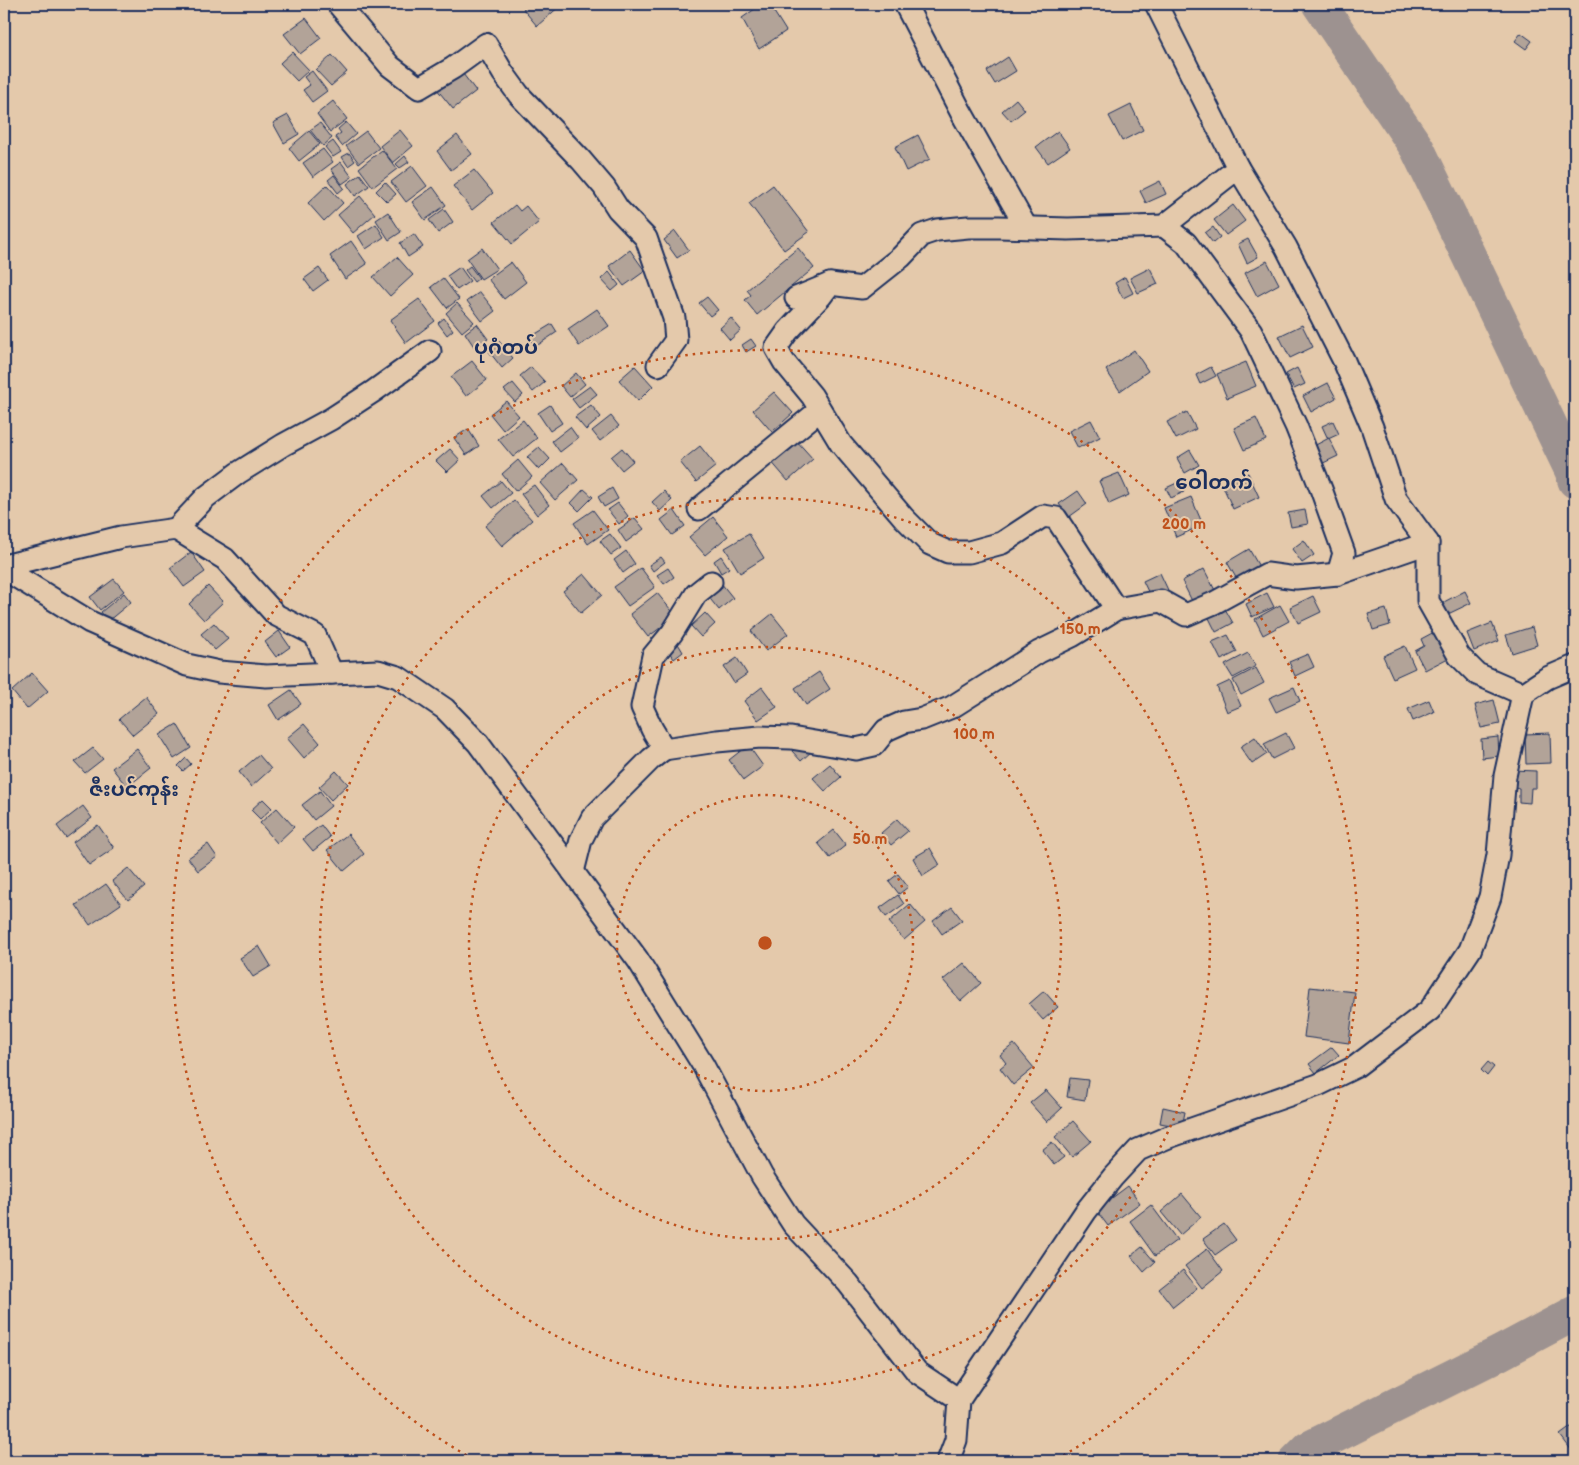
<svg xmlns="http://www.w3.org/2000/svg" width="1579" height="1465" viewBox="0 0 1579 1465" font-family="'Balsamiq Sans','Noto Sans Myanmar',sans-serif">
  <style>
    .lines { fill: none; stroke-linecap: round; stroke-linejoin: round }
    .river { stroke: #9d9290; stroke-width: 35 }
    .building { fill: #b2a398; stroke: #1b2f5e }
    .minor-casing { stroke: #1b2f5e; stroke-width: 25 }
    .minor { stroke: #e4c9ab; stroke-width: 21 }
    .ring { fill: none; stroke: #bf511c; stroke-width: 2.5; stroke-dasharray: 2.5 5 }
    .labels { text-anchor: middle; stroke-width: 4; stroke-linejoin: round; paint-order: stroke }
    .quarter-label { font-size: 20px; font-weight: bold; fill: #1b2f5e; stroke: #e4c9ab }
    .centre { fill: #bf511c; stroke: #e4c9ab; stroke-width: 2.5 }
    .ring-label { font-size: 15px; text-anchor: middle; font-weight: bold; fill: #bf511c; stroke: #e4c9ab; stroke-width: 4; stroke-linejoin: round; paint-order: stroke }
  </style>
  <rect width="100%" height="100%" fill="#e4c9ab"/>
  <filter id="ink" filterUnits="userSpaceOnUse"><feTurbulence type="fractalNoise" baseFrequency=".02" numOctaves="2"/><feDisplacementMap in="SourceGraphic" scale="10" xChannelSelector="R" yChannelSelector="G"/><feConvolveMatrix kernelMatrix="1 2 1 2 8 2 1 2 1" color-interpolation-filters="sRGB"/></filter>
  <g filter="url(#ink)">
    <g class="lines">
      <g class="river">
        <polyline points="1319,4 1417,148 1572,471 1575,481"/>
        <polyline points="1296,1461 1308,1449 1500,1353 1575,1313"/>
      </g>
    </g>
    <g class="building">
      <polygon points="530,4 560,4 561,5 537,26 523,9"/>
      <polygon points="762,4 769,4 786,31 759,49 742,18"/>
      <polygon points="306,18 321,38 300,54 284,34"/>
      <polygon points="1521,33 1532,41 1526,49 1515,41"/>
      <polygon points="292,52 309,70 297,81 280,63"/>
      <polygon points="332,55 347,72 331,86 316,70"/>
      <polygon points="1008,57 1016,71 995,84 987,71"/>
      <polygon points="460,70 476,91 453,109 436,88"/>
      <polygon points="312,71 327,91 312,102 303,90 310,85 304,77"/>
      <polygon points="1016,99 1025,110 1011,121 1002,111"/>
      <polygon points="333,101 347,119 330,132 317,114"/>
      <polygon points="1131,105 1143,130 1122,141 1109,116"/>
      <polygon points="288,115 299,134 284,143 273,123"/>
      <polygon points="346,122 356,134 342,146 335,137 341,133 338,129"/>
      <polygon points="320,123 332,138 323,146 310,130"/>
      <polygon points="400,130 413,146 393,163 380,146"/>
      <polygon points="309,131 320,144 299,161 289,148"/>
      <polygon points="366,131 379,148 359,163 346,146"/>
      <polygon points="1058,131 1070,148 1048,163 1036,147"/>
      <polygon points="457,135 472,154 451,170 437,151"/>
      <polygon points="918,135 930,159 906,171 895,147"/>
      <polygon points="333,141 341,152 333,157 325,147"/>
      <polygon points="323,149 333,162 313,177 303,163"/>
      <polygon points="382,150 397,169 373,187 359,168"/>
      <polygon points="349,153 355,161 348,166 342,157"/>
      <polygon points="405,156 409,162 400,168 396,164"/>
      <polygon points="341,162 352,177 342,184 331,169"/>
      <polygon points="412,166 427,186 406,202 391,182"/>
      <polygon points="474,170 493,193 472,210 453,186"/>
      <polygon points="360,174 369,186 355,196 347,184"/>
      <polygon points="334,175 344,188 338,193 328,180"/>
      <polygon points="1160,181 1166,194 1146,203 1140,191"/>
      <polygon points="385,182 396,194 387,202 376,191"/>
      <polygon points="327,185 343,203 324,221 308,203"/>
      <polygon points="773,185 809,232 784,250 749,203"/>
      <polygon points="433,187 446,205 425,220 412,202"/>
      <polygon points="360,196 375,214 353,233 338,215"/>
      <polygon points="515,205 520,211 526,206 539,222 512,244 494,222"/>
      <polygon points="1233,205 1245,221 1226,235 1214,220"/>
      <polygon points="444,209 453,222 438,233 429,220"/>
      <polygon points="388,212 401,232 389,240 376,220"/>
      <polygon points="376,224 384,237 366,249 358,236"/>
      <polygon points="1213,227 1220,237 1213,243 1205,233"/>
      <polygon points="675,231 689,250 677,258 664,240"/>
      <polygon points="414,234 423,247 408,257 400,243"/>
      <polygon points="1248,239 1258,257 1247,263 1238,244"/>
      <polygon points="351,241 367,264 345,279 330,256"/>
      <polygon points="482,248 497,269 481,279 467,259"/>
      <polygon points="798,248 814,268 757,315 745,300 751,295 747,290"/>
      <polygon points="630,250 645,271 624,286 609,266"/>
      <polygon points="397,257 413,275 390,296 373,277"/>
      <polygon points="1267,261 1279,284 1257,296 1245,273"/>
      <polygon points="511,262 526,282 504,299 488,279"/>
      <polygon points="470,266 479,278 474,282 465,270"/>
      <polygon points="460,267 470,281 457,290 447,276"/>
      <polygon points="319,268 328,280 313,291 304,279"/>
      <polygon points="1150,268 1158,284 1138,293 1130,278"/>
      <polygon points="609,272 619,285 612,291 601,279"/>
      <polygon points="1125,277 1133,293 1123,298 1115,283"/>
      <polygon points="443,278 459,299 447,308 431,287"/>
      <polygon points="480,292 495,311 482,321 467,301"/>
      <polygon points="707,297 718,310 710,316 699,303"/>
      <polygon points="419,299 435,321 406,343 390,320"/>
      <polygon points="457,303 474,322 462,332 446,313"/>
      <polygon points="597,309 609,326 579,346 568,329"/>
      <polygon points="444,318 453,330 447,335 438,323"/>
      <polygon points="731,318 741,330 730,340 720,328"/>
      <polygon points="477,324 488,339 475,348 465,333"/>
      <polygon points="552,324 557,332 535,347 529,338"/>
      <polygon points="1302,325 1313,347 1290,358 1279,336"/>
      <polygon points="751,339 756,346 746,352 742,345"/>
      <polygon points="498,340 513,358 502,368 487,349"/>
      <polygon points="1134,350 1148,371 1120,391 1106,370"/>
      <polygon points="472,361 487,380 466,396 451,377"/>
      <polygon points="1246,362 1256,386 1227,398 1217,374"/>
      <polygon points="635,366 653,386 638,401 619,380"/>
      <polygon points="531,367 545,382 533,392 520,376"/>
      <polygon points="1211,367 1216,376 1200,384 1196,375"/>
      <polygon points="1297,368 1305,384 1294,389 1286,374"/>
      <polygon points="576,373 585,384 570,397 561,386"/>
      <polygon points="513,383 523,395 515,402 504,390"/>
      <polygon points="1328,383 1336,398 1311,412 1303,396"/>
      <polygon points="590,386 597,394 579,408 572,399"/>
      <polygon points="774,392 793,413 772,432 753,410"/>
      <polygon points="506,401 519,416 503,430 490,414"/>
      <polygon points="550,405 562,423 550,431 538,413"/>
      <polygon points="591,405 601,417 586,430 575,417"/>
      <polygon points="1187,412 1196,429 1176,439 1167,422"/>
      <polygon points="611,416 619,426 600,441 592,431"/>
      <polygon points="1256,418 1266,440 1244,450 1234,428"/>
      <polygon points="523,420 537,438 513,457 498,439"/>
      <polygon points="1091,420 1100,437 1078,448 1069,431"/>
      <polygon points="1333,421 1339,434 1328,439 1322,426"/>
      <polygon points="570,427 578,438 560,452 552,441"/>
      <polygon points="468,429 479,446 466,455 454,438"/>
      <polygon points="1329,438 1338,456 1317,466 1308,449"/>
      <polygon points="795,439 813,459 788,481 770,460"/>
      <polygon points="700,446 716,466 696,482 680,462"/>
      <polygon points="539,447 550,459 539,470 527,457"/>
      <polygon points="622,448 633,461 622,470 611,457"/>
      <polygon points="450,449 460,460 447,472 436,461"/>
      <polygon points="1190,450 1199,465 1185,473 1177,458"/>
      <polygon points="518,460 532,477 516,491 502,474"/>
      <polygon points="563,463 578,480 555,500 540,483"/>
      <polygon points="1119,473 1129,495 1109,504 1099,481"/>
      <polygon points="1248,473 1259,497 1233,509 1222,484"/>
      <polygon points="501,481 511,493 493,508 483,496"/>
      <polygon points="1179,482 1184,492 1171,498 1166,488"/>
      <polygon points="534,485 549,505 537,515 521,494"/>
      <polygon points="612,488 618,499 604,507 598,497"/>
      <polygon points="584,489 593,497 579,511 571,503"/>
      <polygon points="664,491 672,500 660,511 652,502"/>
      <polygon points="1078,491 1087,504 1069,517 1059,504"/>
      <polygon points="1191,497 1203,525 1176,537 1164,508"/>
      <polygon points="514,500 532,520 502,546 485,526"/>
      <polygon points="618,503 628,516 619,524 608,510"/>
      <polygon points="593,510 608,530 588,544 574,523"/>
      <polygon points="674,510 685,526 672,535 661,520"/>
      <polygon points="1305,510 1308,524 1291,527 1288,513"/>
      <polygon points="713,517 728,536 705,555 689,537"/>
      <polygon points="635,518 644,529 626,542 618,530"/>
      <polygon points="610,534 621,548 611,555 600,541"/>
      <polygon points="749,534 764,558 740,573 725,548"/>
      <polygon points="1304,540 1314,555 1302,563 1292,549"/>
      <polygon points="1249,549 1261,570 1239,583 1227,562"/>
      <polygon points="626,551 635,564 623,573 614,560"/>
      <polygon points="191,552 205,572 184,587 170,568"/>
      <polygon points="721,556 729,568 721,573 714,561"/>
      <polygon points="661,557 665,562 653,571 649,565"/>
      <polygon points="641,568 655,587 628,606 614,587"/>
      <polygon points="668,568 674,577 664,584 657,575"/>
      <polygon points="1204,569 1218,596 1195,607 1182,581"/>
      <polygon points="1160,573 1168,590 1151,598 1143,581"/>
      <polygon points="584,574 602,595 581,613 563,591"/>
      <polygon points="114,579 124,591 100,610 90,597"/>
      <polygon points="721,583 733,598 719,610 707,595"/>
      <polygon points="208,586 223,602 204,620 189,604"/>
      <polygon points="1465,591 1471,603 1448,614 1442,603"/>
      <polygon points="124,593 131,602 108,621 101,612"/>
      <polygon points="657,593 676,616 648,637 630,614"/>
      <polygon points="1267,593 1274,607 1252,617 1246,604"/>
      <polygon points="1313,596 1321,612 1298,623 1290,607"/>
      <polygon points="1280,605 1289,621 1263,635 1255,619"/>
      <polygon points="1224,607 1233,623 1216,632 1208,616"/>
      <polygon points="1386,609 1390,625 1373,630 1368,614"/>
      <polygon points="705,613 715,624 701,637 691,626"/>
      <polygon points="772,614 788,634 766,651 751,631"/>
      <polygon points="214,623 228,639 215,650 201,634"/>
      <polygon points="1492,623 1499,641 1474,651 1467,633"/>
      <polygon points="1532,627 1537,645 1512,653 1506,635"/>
      <polygon points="279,631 290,647 276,657 265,642"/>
      <polygon points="1436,631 1450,657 1425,670 1415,651 1424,646 1421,639"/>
      <polygon points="1228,635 1237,652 1221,660 1212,642"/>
      <polygon points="677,642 683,652 674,659 667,649"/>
      <polygon points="1405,646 1415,668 1393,678 1383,656"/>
      <polygon points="1248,653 1256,666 1233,678 1225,665"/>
      <polygon points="1308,654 1314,667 1295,676 1289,662"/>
      <polygon points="737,658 747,674 734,683 724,667"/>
      <polygon points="1256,668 1264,683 1241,695 1233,680"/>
      <polygon points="819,672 830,689 806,705 795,688"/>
      <polygon points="32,673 48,691 27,709 12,691"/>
      <polygon points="1230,681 1241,706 1227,712 1217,687"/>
      <polygon points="762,687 777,707 758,720 744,701"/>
      <polygon points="1294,687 1300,701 1276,712 1269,698"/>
      <polygon points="291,690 301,704 278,720 269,705"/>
      <polygon points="146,697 159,714 133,735 119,719"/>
      <polygon points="1429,700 1434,712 1413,721 1408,709"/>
      <polygon points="1494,700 1500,724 1481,728 1475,705"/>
      <polygon points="177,724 191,748 174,759 159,735"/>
      <polygon points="304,724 320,743 304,758 287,738"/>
      <polygon points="1286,733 1294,748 1272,759 1264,744"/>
      <polygon points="1550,733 1551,763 1526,764 1525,734"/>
      <polygon points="1255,737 1267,754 1252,764 1240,747"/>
      <polygon points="1498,737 1499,756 1482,758 1481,739"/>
      <polygon points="803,742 812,751 801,761 792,751"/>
      <polygon points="748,745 763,766 744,780 729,760"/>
      <polygon points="93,748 103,759 85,773 75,762"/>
      <polygon points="137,749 151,768 127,787 112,768"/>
      <polygon points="259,755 271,769 251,787 239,772"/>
      <polygon points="186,758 191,764 183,771 178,766"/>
      <polygon points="830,764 841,777 825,791 813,778"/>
      <polygon points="1513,770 1536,771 1536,788 1531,788 1530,803 1519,802 1519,788 1513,787"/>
      <polygon points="336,771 348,784 331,800 319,787"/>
      <polygon points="320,791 331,806 314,820 302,805"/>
      <polygon points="263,799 272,808 260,819 251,810"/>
      <polygon points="83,806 92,818 66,838 57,826"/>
      <polygon points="277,808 294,827 277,843 260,823"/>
      <polygon points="897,819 908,831 891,845 881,833"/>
      <polygon points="98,825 114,848 89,865 73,842"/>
      <polygon points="321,825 330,837 313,851 303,839"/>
      <polygon points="834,830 846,845 830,858 818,843"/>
      <polygon points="348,834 364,854 344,871 327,850"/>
      <polygon points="208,844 217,857 198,871 188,858"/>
      <polygon points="930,848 940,865 923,876 913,858"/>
      <polygon points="128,868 144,887 128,900 112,881"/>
      <polygon points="898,874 908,887 899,894 889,881"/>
      <polygon points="106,884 121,904 90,925 76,905"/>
      <polygon points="898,895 904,904 886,917 880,908"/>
      <polygon points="910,904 925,922 904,940 889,922"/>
      <polygon points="952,907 962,920 942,934 933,921"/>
      <polygon points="259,946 271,966 253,977 240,958"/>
      <polygon points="964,963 981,983 961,1001 943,980"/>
      <polygon points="1310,987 1355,992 1349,1043 1304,1037"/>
      <polygon points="1044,991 1058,1007 1043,1020 1029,1004"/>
      <polygon points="1014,1044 1034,1068 1013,1085 1000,1068 1006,1063 1000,1055"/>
      <polygon points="1332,1047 1339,1055 1316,1073 1309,1064"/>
      <polygon points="1488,1062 1494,1067 1487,1076 1481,1070"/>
      <polygon points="1070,1078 1088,1080 1085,1100 1067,1097"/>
      <polygon points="1046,1090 1062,1108 1047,1122 1030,1103"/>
      <polygon points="1163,1107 1185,1112 1182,1127 1160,1123"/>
      <polygon points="1073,1121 1091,1141 1072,1157 1055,1137"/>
      <polygon points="1052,1142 1064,1157 1054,1165 1042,1150"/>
      <polygon points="1128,1186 1140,1203 1108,1226 1096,1210"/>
      <polygon points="1182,1194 1201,1217 1180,1235 1161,1212"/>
      <polygon points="1151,1205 1177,1240 1155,1256 1130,1221"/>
      <polygon points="1224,1224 1236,1240 1215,1255 1203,1239"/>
      <polygon points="1142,1247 1155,1262 1144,1272 1131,1256"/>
      <polygon points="1207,1249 1223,1271 1202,1288 1185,1266"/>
      <polygon points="1183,1270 1197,1288 1173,1307 1159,1289"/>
      <polygon points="1575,1424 1575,1448 1572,1451 1560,1435"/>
    </g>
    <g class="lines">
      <defs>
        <g id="minor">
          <polyline points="338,4 390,66 419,88 453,68 486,44 503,73 519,95 581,160 604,187 618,209 646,238 674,318 676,340 658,365"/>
          <polyline points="905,4 961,112 1026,227"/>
          <polyline points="1156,4 1238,168 1286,247 1344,361 1372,427 1396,499 1428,543 1428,601 1459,656 1477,674 1523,694"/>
          <polyline points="1164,226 1238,168"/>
          <polyline points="830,284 821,296 788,331 776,348 784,362 812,396 841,444 904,518 930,544 948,552 969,552 1002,543 1043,516 1056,518 1116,609 1161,601 1186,615 1214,603 1267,574 1296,578 1338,574 1428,543"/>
          <polyline points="796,298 830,284 862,288 901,257 922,235 937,230 968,227 999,227 1068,229 1164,226 1186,243 1251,331 1262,354 1296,426 1321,489 1344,553 1338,574"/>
          <polyline points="699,509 820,410"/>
          <polyline points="176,529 206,497 238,473 283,445 331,419 374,391 430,351"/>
          <polyline points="4,566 121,537 176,529 225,559 276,615 315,635 332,673"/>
          <polyline points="4,569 90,622 187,665 219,672 266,676 378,671 398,677 445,709 478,743 638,960 703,1065 762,1176 793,1224 848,1283 917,1372 959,1400"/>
          <polyline points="664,749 717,741 760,737 791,738 856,749 874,745 886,730 904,722 922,719 952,707 1039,652 1072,636 1116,609"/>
          <polyline points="573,872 581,840 592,818 651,759 664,749 652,729 642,707 653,656 672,633 696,594 711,582"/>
          <polyline points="948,1461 956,1440 959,1400 1086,1211 1113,1177 1138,1150 1166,1138 1318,1085 1355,1067 1430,1010 1470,950 1490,897 1498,855 1505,776 1523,694 1547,678 1575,666"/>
        </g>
      </defs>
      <use href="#minor" class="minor-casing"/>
      <use href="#minor" class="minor"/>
    </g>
  </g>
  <g class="ring">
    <circle cx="765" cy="943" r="148"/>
    <circle cx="765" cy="943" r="296"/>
    <circle cx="765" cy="943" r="445"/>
    <path d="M473 1459A593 593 0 1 1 1057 1459"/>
  </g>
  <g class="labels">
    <g class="quarter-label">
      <text x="506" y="354">ပုဂံတပ်</text>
      <text x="1214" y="489">ဝေါတက်</text>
      <text x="134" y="796">ဇီးပင်ကုန်း</text>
    </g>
  </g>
  <circle cx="765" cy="943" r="8" class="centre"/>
  <g class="ring-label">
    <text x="1184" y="529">200 m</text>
    <text x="1080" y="634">150 m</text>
    <text x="974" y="739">100 m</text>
    <text x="870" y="844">50 m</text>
  </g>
  <rect width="1579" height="1465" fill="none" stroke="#e4c9ab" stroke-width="20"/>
  <rect x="10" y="10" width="1559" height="1445" fill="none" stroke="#1b2f5e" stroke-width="2" filter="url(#ink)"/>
</svg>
